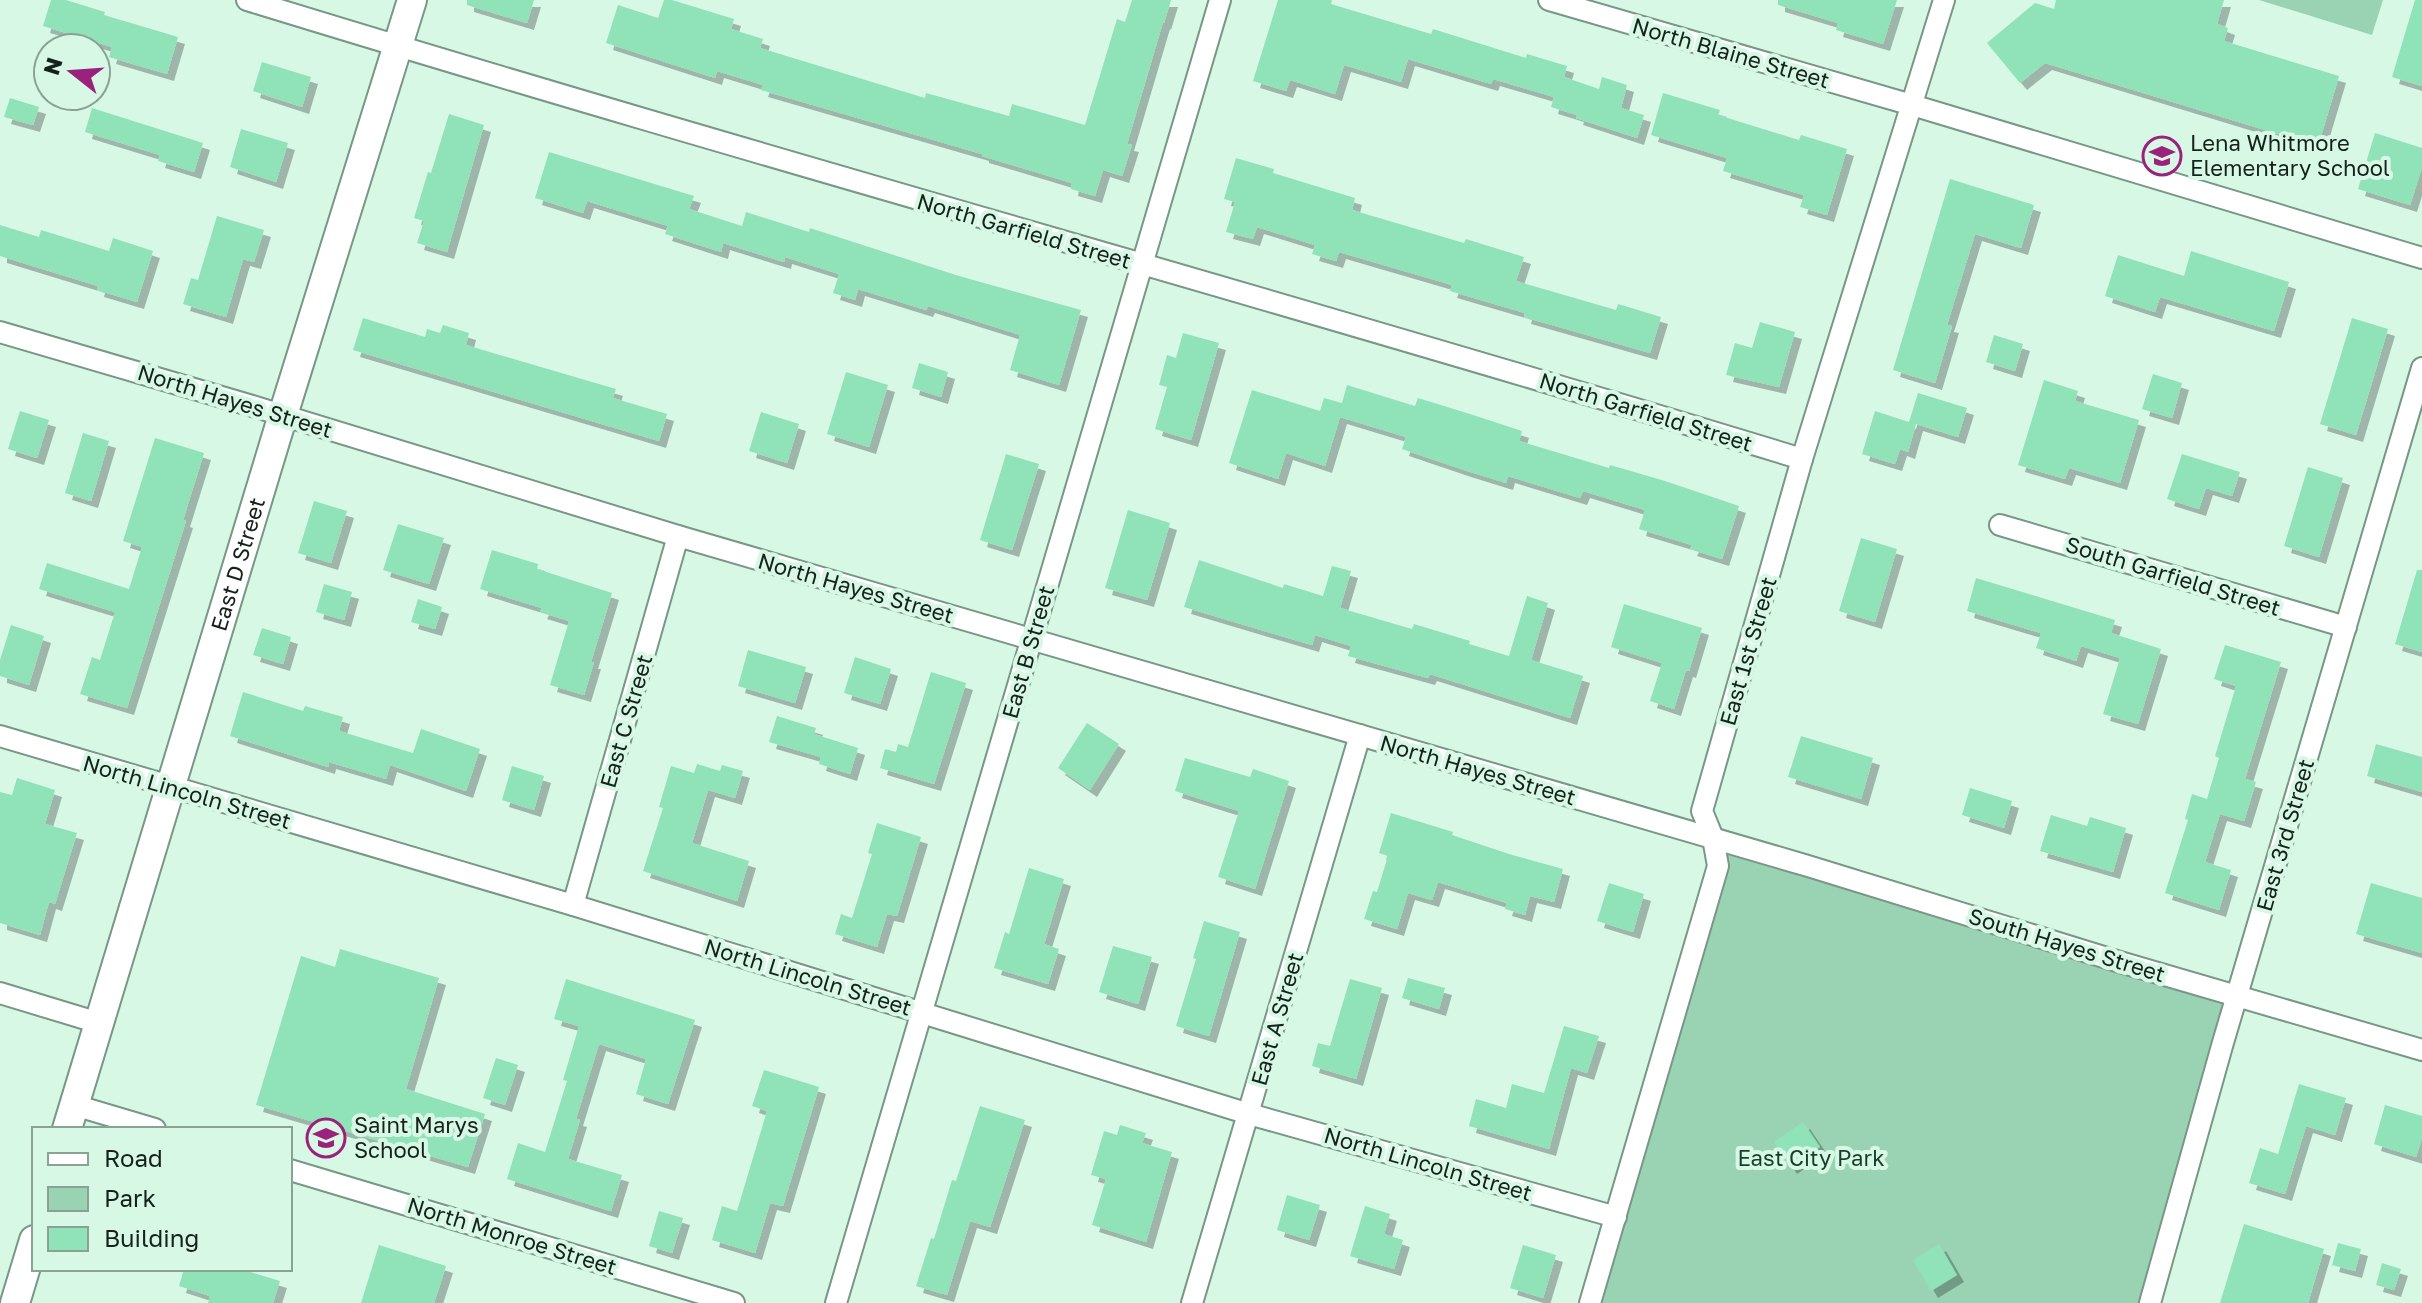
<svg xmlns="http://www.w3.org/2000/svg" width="2422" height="1303" viewBox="0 0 2422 1303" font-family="'Golos Text',sans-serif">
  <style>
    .green { fill: #9ad3b4 }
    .building { fill: #90e2b8; filter: url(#shadow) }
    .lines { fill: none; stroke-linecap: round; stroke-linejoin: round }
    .street-casing { stroke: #799786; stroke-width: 24 }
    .secondary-casing { stroke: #799786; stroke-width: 32 }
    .street { stroke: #fff; stroke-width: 20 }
    .secondary { stroke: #fff; stroke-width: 28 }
    .labels { text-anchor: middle; stroke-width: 8; stroke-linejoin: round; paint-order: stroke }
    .street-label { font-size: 22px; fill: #15211a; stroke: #d8f8e6 }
    .poi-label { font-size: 22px; fill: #15211a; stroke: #d8f8e6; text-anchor: start }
    .park-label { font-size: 22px; fill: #193d2c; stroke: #d8f8e6 }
  </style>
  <defs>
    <filter id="shadow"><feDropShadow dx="7" dy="7" stdDeviation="0" flood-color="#0004"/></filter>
  </defs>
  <rect width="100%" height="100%" fill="#d8f8e6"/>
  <g class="green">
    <polygon points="2259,0 2383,0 2372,35"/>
    <polygon points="1713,838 2237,995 2150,1303 1590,1303 1718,867"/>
  </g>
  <g class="building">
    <polygon points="51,0 66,0 105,12 104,15 178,37 167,74 109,57 112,47 43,26"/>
    <polygon points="467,0 534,0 527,23 467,5"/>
    <polygon points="664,0 672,0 734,19 731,29 763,39 760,48 925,98 926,93 1009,116 1012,104 1085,125 1117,19 1125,22 1132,0 1171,0 1164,23 1163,22 1127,144 1132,145 1122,176 1103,170 1095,196 1071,189 1072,183 982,156 982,154 761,90 763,85 717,71 715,78 606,43 618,5 658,18"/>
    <polygon points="1278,0 1332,0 1331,4 1431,34 1433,29 1526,58 1527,54 1567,66 1564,77 1599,89 1602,77 1627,85 1621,108 1644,115 1637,138 1576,118 1577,115 1551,107 1554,97 1493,79 1491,84 1408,59 1401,82 1344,65 1335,94 1290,80 1286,91 1253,81"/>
    <polygon points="1778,0 1897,0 1883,44 1836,30 1838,23 1778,5"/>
    <polygon points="2056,0 2224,0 2217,24 2228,28 2224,41 2339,76 2318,146 2045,63 2020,83 1987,43 2035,3 2054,9"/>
    <polygon points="2415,0 2422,0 2422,86 2392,77"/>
    <polygon points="262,62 311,77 302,107 253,91"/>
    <polygon points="1663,93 1720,110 1718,115 1799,140 1801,135 1847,149 1827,215 1800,207 1804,195 1723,171 1727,158 1651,135"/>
    <polygon points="10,98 39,107 33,125 4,117"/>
    <polygon points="92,108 203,143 194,172 158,161 160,155 85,132"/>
    <polygon points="449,114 484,125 447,252 417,243 424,221 414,218 428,172 431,173"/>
    <polygon points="241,129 288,143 276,182 230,167"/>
    <polygon points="2375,133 2422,148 2422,167 2410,205 2358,189"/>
    <polygon points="549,152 694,196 689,209 742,226 746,212 809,232 810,228 959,276 1081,310 1059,385 1010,370 1020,335 928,306 926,310 858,289 855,300 833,293 839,274 785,257 784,262 723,243 721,252 665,234 668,226 587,201 583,213 535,198"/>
    <polygon points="1236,158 1274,169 1273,173 1355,198 1352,210 1464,243 1466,239 1524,257 1516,281 1616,310 1618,304 1661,317 1650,353 1524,317 1525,313 1450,291 1452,285 1339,252 1336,261 1312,254 1315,245 1257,227 1253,239 1226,232 1235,202 1224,199"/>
    <polygon points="1950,179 2034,205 2021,248 1975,234 1947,325 1952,326 1935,383 1893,370"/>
    <polygon points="217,216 264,230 254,262 243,259 226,317 183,304 191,278 198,280"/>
    <polygon points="0,225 39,237 41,230 109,251 113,238 153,251 137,302 97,290 98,286 0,256"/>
    <polygon points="2191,251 2289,282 2274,331 2160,297 2155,312 2105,296 2118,255 2184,276"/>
    <polygon points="363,318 425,337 427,329 440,333 443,325 469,333 466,345 616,389 613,398 667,414 659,441 353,350"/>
    <polygon points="2352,318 2388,329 2356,435 2320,424"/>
    <polygon points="1760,322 1795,332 1779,387 1726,375 1735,343 1752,348"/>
    <polygon points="1183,333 1219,343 1191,440 1155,429 1167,387 1159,385 1167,355 1176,358"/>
    <polygon points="1994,335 2023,344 2015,371 1986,362"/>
    <polygon points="919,363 948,372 941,397 912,388"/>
    <polygon points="846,372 888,385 869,447 827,434"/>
    <polygon points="2153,374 2182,383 2172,418 2142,409"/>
    <polygon points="2044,380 2078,391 2075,401 2139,420 2120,483 2069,468 2065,479 2018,465"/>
    <polygon points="1347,385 1415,406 1418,398 1470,414 1522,431 1519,441 1609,468 1610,465 1665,481 1739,506 1722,559 1690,549 1692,545 1639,529 1645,510 1583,491 1580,498 1508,476 1506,483 1464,470 1402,449 1406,437 1340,417 1325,466 1286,453 1278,479 1229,463 1252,390 1320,411 1324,398 1342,403"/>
    <polygon points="1918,393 1967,408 1958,437 1916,424 1908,452 1900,449 1895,464 1862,454 1875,411 1909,422"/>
    <polygon points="20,411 49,420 37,458 8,449"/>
    <polygon points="761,412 799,424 787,463 749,451"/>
    <polygon points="83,433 109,441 91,501 65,493"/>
    <polygon points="155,438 204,453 183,520 186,521 127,708 80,694 92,657 100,660 115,612 39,589 47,563 129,589 142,547 123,541"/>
    <polygon points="1006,454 1039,464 1012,550 980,540"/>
    <polygon points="2182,454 2240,472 2232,496 2206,488 2199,509 2167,499"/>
    <polygon points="2308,467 2343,478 2319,557 2284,546"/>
    <polygon points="314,501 347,511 331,563 298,553"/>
    <polygon points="1128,510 1170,523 1147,600 1105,588"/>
    <polygon points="398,524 444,538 429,584 383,570"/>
    <polygon points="1861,538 1897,549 1875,622 1839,611"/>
    <polygon points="492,550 538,564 537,569 612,593 591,662 594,662 584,695 550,685 569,621 540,612 542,608 480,589"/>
    <polygon points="1199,560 1283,588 1284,584 1323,596 1332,566 1351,571 1340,608 1412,629 1414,624 1470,641 1469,644 1509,656 1527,596 1548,603 1531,660 1583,676 1570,718 1430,674 1428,678 1348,656 1351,646 1315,635 1312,645 1184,607"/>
    <polygon points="2417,570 2422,570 2422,652 2395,644"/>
    <polygon points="1976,578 2115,620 2111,633 2161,649 2138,724 2103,714 2120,658 2081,646 2076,661 2036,648 2041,633 1967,611"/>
    <polygon points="324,584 352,592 344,620 316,612"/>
    <polygon points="418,599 442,607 435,629 411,622"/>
    <polygon points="1624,604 1702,628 1689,671 1686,670 1674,709 1650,701 1662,663 1611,647"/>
    <polygon points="11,625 44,636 29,685 0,676 0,660"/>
    <polygon points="262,628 291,637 283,664 253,655"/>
    <polygon points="2225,645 2281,662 2245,779 2256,782 2244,821 2220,814 2205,862 2231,870 2219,910 2165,893 2188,820 2185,819 2192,794 2207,799 2219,758 2215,756 2236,686 2214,679"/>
    <polygon points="748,650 806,667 795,703 738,686"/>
    <polygon points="855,657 891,669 880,704 844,693"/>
    <polygon points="931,672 966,683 934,784 880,768 885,749 896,752 898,744 908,747"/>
    <polygon points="243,692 303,711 305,706 343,717 339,731 413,753 421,729 480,749 466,791 390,765 386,779 329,762 328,767 230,736"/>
    <polygon points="777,716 816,728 814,734 858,748 850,774 819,764 821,757 769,742"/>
    <polygon points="1087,723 1119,744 1090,790 1058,768"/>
    <polygon points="1801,736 1873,758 1861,799 1788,777"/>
    <polygon points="2376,744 2422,757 2422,792 2367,776"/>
    <polygon points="1185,758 1250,777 1253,769 1289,781 1255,889 1218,877 1239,811 1175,791"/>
    <polygon points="697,764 720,771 722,765 743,771 735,798 708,790 692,843 749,861 737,901 643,871 663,808 659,807 671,766 694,773"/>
    <polygon points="512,766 544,776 534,810 502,800"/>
    <polygon points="17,778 55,790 45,824 77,833 55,904 49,902 40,935 0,923 0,792 12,795"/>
    <polygon points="1970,788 2012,801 2004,828 1962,815"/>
    <polygon points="1391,813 1453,832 1452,835 1509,854 1563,869 1554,902 1530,896 1525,915 1505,909 1507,903 1438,882 1432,900 1408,893 1397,929 1364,919 1373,891 1377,892 1388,856 1379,853"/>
    <polygon points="2051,815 2087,826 2090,817 2126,828 2113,872 2040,851"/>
    <polygon points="877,823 921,837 897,916 887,914 877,947 835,934 841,914 852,918 872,854 868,853"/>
    <polygon points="1029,868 1064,879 1044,944 1059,949 1048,984 994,968 1005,932 1009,934"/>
    <polygon points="1609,883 1644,894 1633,932 1597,921"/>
    <polygon points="2371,883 2422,898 2422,953 2356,934"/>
    <polygon points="1204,921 1240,932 1209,1036 1176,1026 1196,959 1193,958"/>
    <polygon points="1113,946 1152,957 1138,1004 1099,992"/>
    <polygon points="340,949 439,978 406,1089 485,1114 468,1167 256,1105 301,956 335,967"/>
    <polygon points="1408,978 1445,988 1439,1009 1402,998"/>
    <polygon points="566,979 695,1020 668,1104 636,1094 646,1059 599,1044 576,1119 580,1120 568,1159 622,1175 611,1211 507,1179 518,1143 545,1152 567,1081 563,1080 579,1026 554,1019"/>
    <polygon points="1350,979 1382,988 1356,1079 1312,1066 1318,1043 1330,1046"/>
    <polygon points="1564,1026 1599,1036 1587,1073 1571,1068 1549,1149 1469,1126 1476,1099 1506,1108 1512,1084 1544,1093"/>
    <polygon points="496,1058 518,1065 505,1105 483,1098"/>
    <polygon points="764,1070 819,1087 783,1206 770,1203 755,1253 712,1240 722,1206 737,1211 767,1111 752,1106"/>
    <polygon points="2299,1084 2346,1098 2335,1135 2306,1126 2285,1194 2249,1183 2260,1148 2278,1154"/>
    <polygon points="2385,1105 2422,1116 2422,1138 2416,1157 2374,1144"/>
    <polygon points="980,1106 1025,1120 990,1227 970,1221 947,1295 916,1286 931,1238 934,1239 952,1180 956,1181"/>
    <polygon points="1803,1122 1820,1147 1790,1167 1774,1142"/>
    <polygon points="1120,1125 1146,1133 1142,1143 1172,1152 1146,1242 1092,1225 1106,1179 1091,1175 1104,1131 1117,1135"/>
    <polygon points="1287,1195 1320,1205 1309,1240 1277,1230"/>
    <polygon points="1365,1206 1390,1214 1384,1234 1403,1240 1394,1269 1350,1256"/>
    <polygon points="659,1211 683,1218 672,1253 649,1246"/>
    <polygon points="2244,1224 2324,1249 2308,1303 2220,1303"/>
    <polygon points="2338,1243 2361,1249 2355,1271 2332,1265"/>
    <polygon points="1939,1244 1957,1275 1931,1291 1913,1260"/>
    <polygon points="379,1245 446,1266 434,1303 361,1303"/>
    <polygon points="1523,1245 1556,1255 1543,1298 1510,1288"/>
    <polygon points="2382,1263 2401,1269 2394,1290 2376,1285"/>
    <polygon points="184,1269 240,1269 280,1281 273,1303 208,1303 210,1296 179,1286"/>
  </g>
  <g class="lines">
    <defs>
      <g id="street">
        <path d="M247,0C764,159 1285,301 1802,459"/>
        <polyline points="1549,0 1912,105 2422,258"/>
        <polyline points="0,332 259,408 678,536 1808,866 2120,962 2422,1050"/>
        <polyline points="2000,525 2346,627"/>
        <polyline points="0,736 573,905 1249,1114 1616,1217"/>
        <polyline points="573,905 678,536"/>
        <polyline points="0,993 99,1023"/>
        <polyline points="74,1105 155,1129"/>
        <polyline points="290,1170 734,1303"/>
        <polyline points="836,1303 1220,0"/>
        <polyline points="1192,1303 1360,735"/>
        <polyline points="1590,1303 1718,866 1713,838 1702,811 1802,459 1944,0"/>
        <polyline points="2150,1303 2222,1046 2422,368"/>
      </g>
      <g id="secondary">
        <path id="s1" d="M67,1129L283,415L412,0"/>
        <polyline points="15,1303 34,1240"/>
      </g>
    </defs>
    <use href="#street" class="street-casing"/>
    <use href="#secondary" class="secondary-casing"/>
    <use href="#street" class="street"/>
    <use href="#secondary" class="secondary"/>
  </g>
  <defs>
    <symbol id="school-ring" viewBox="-11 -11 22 22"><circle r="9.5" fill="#d8f8e6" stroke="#9b227c" stroke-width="1.5"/><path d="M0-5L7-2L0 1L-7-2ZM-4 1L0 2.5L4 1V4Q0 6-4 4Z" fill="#9b227c"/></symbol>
  </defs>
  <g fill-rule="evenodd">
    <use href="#school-ring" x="2140" y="134" width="44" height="44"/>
    <use href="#school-ring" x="304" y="1116" width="44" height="44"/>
  </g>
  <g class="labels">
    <g class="street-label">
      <text transform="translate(1731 53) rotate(16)" y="8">North Blaine Street</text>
      <text transform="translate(1024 231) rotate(16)" y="8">North Garfield Street</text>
      <text transform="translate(235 401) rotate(17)" y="8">North Hayes Street</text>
      <text transform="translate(1646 412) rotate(17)" y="8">North Garfield Street</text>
      <text dy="8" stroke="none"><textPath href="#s1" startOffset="590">East D Street</textPath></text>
      <text transform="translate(2173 576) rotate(17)" y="8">South Garfield Street</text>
      <text transform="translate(856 588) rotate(16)" y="8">North Hayes Street</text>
      <text transform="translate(1748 651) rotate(-74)" y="8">East 1st Street</text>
      <text transform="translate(1028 652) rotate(-74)" y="8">East B Street</text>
      <text transform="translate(626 721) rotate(-74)" y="8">East C Street</text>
      <text transform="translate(1478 770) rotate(16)" y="8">North Hayes Street</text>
      <text transform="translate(187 792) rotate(16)" y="8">North Lincoln Street</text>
      <text transform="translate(2285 835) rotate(-74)" y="8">East 3rd Street</text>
      <text transform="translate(2067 945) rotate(17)" y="8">South Hayes Street</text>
      <text transform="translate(808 977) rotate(17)" y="8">North Lincoln Street</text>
      <text transform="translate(1277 1019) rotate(-74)" y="8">East A Street</text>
      <text transform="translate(1428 1164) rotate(16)" y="8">North Lincoln Street</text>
      <text transform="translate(512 1236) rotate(17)" y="8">North Monroe Street</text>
    </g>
    <g class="poi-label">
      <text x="2190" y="151">Lena Whitmore<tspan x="2190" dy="25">Elementary School</tspan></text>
      <text x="354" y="1133">Saint Marys<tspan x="354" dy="25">School</tspan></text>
    </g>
    <g class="park-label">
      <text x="1811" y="1166">East City Park</text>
    </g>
  </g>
  <rect x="32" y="1127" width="260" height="144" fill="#d8f8e6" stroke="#8aa294" stroke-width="2"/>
  <rect x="48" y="1153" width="40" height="12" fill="#ffffff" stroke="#8aa294" stroke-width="2"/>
  <text x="104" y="1167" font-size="24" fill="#15211a">Road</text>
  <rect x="48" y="1187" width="40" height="24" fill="#9ad3b4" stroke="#8aa294" stroke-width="2"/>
  <text x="104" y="1207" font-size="24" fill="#15211a">Park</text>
  <rect x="48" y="1227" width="40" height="24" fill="#90e2b8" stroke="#8aa294" stroke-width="2"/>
  <text x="104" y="1247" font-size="24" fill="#15211a">Building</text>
  <g transform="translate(72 72) rotate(287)"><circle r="38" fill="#d8f8e6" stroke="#8aa294" stroke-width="2"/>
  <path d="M0-6L14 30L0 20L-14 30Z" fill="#9b227c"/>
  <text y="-12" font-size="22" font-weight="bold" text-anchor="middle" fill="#15211a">N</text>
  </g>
</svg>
